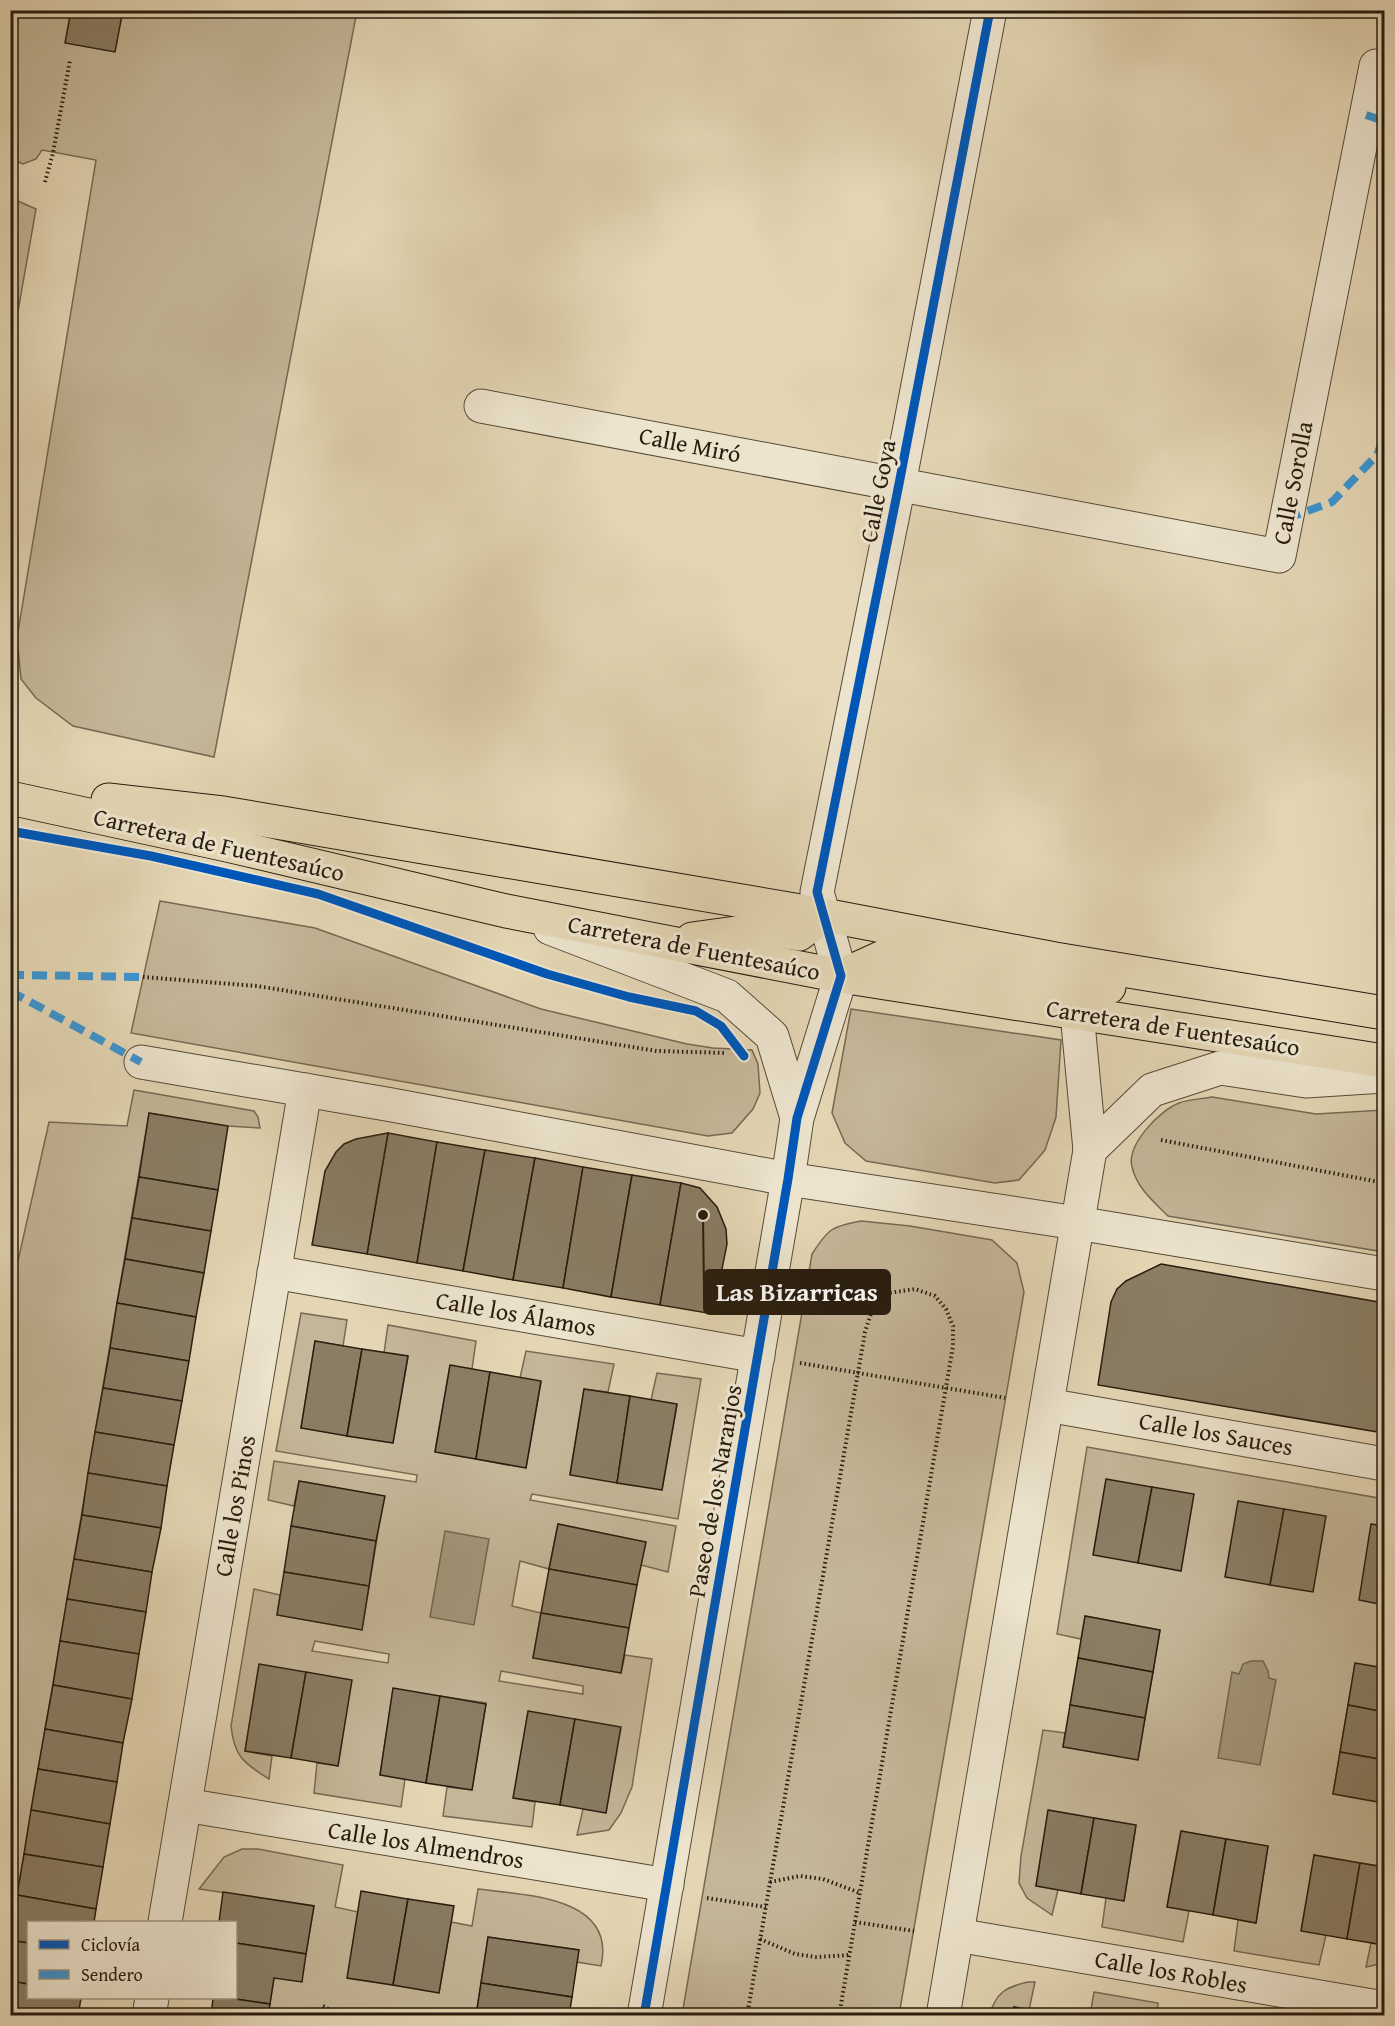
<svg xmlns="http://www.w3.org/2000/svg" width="1395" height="2026" viewBox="0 0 1395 2026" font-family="'Gentium Book Plus',serif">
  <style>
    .green { fill: #c4b698; stroke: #766953; stroke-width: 1.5; fill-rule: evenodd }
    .water { fill: #a4977c; stroke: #726650; stroke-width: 1.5 }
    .building { fill: #897d64; stroke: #271c0e; stroke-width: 1.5 }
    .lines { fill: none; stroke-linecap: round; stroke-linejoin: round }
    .minor-casing { stroke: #564a38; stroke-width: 35 }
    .major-casing { stroke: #271c0e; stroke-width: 35 }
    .path { stroke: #271c0e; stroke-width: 4; stroke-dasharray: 1.5 3; stroke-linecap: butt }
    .minor { stroke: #ede4ce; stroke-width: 33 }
    .major { stroke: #e4d6b4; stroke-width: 33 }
    .quiet { stroke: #3b94d2; stroke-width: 8; stroke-dasharray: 15 8; stroke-linecap: butt }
    .cycleway-casing { stroke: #ede4ce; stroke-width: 13 }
    .cycleway { stroke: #0057b8; stroke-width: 9 }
    .labels { text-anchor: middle; stroke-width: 6; stroke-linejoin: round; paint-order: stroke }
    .street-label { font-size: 24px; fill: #271c0e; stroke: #ede4ce }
    .leader { fill: none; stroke: #271c0e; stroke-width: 2 }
    .callout-dot { fill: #271c0e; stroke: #ede4ce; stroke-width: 2 }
    .callout { fill: #271c0e; stroke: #271c0e; stroke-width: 2 }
    .callout-label { font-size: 26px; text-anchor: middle; font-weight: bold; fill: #fff }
  </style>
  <rect width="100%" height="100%" fill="#e4d6b4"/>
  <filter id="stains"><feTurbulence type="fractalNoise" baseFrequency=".00333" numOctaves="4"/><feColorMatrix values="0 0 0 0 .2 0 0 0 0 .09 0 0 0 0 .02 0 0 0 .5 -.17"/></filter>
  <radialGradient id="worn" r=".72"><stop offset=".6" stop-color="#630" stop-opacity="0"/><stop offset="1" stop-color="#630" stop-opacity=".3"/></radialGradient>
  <g class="green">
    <polygon points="10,11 357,11 214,757 73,726 36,698 21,679 17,638 96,160 42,150 36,159 23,164 11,159"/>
    <polygon points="11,198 36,209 11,351"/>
    <polygon points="160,901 315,928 541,1009 687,1044 713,1048 752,1050 758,1064 760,1093 753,1109 732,1133 708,1136 131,1033"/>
    <polygon points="851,1009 1061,1040 1056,1117 1045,1150 1019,1180 995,1183 866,1161 845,1143 832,1113"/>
    <polygon points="134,1090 254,1111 258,1117 260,1128 228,1126 149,1113 11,1932 10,1297 49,1122 127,1126"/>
    <path d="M1212,1097L1316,1114L1384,1110V1252L1168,1216C1153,1201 1137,1188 1132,1167C1126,1145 1160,1110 1179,1103C1189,1099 1202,1099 1212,1097Z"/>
    <path d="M861,1221L910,1226L992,1240L1017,1263L1024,1292L899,2015H682L812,1254C828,1229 832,1226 861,1221Z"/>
    <path d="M301,1313L347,1320L343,1346L315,1341L301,1428L393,1443L408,1357L384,1353L388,1325L476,1341L472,1369L450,1366L435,1452L526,1468L541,1382L520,1378L526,1351L614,1364L608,1392L584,1389L570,1474L662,1490L677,1404L651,1400L657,1373L701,1379L678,1519L532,1494L530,1500L676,1526L668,1572L641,1565L645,1542L558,1524L549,1569L520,1561L512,1606L541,1613L533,1658L621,1673L625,1655L652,1659L632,1787L621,1813L609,1830L577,1835L583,1809L606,1813L620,1727L528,1712L514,1798L535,1802L532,1827L443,1816L447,1787L472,1790L486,1703L393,1689L380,1775L405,1779L401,1807L314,1793L317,1763L338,1766L351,1680L259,1665L245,1751L272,1756L269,1779C244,1763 234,1757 231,1726L254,1589L280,1595L277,1615L362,1630L384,1496L299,1481L294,1506L268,1500L274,1461L416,1482L417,1475L276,1451ZM315,1641L389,1654L388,1663L312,1651ZM501,1671L583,1686V1694L499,1681Z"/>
    <polygon points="1087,1447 1384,1499 1384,1668 1355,1664 1333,1794 1384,1803 1384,1867 1314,1855 1326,1935 1319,1965 1234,1951 1238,1920 1256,1923 1268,1846 1181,1831 1167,1907 1189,1911 1183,1942 1102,1927 1106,1898 1124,1901 1136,1825 1049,1810 1036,1886 1058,1890 1052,1915 1027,1898 1019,1883 1021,1856 1043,1730 1065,1733 1063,1747 1138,1760 1160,1630 1086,1616 1081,1639 1057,1634"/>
    <path d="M242,1849H258L343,1865L335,1907L358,1912L348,1978L439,1993L451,1922L472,1926L478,1889C524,1895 617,1896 601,1966L577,1962L578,1950L488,1937L476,2015H268L274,1978L306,1954L314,1906L199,1889L224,1857Z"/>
    <polygon points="1371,1943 1384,1945 1384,1963 1366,1967"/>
    <path d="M1028,1982H1035L1029,2010L1014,2007L1012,2015L989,2016C996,1993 1005,1987 1028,1982Z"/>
    <polygon points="1094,1992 1158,2003 1157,2015 1090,2015"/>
  </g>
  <g class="water">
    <polygon points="445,1531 489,1539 474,1625 430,1617"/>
    <polygon points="1251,1661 1263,1661 1268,1671 1269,1678 1276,1680 1260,1765 1218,1758 1232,1672 1239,1674 1243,1664"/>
  </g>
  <g class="building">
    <polygon points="71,10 123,10 115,52 65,43"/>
    <polygon points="179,10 210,10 209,16"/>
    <polygon points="149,1113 228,1126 218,1190 139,1177"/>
    <polygon points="388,1133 437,1142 417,1263 367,1254"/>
    <polygon points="388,1133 367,1254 312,1245 325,1171 336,1152 344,1144 356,1139"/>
    <polygon points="437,1142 485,1150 463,1271 417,1263"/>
    <polygon points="485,1150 535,1158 513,1280 463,1271"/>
    <polygon points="535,1158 583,1167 563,1288 513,1280"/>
    <polygon points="583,1167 632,1175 611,1297 563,1288"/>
    <polygon points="632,1175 681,1183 660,1305 611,1297"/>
    <polygon points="139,1177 218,1190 211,1231 132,1218"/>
    <polygon points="681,1183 700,1188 717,1207 726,1229 727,1244 713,1314 660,1305"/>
    <polygon points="132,1218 211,1231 204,1273 125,1259"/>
    <polygon points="125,1259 204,1273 196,1317 117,1303"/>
    <polygon points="1161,1264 1384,1303 1384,1433 1098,1385 1111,1302 1117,1289 1126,1281"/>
    <polygon points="117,1303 196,1317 189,1361 110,1348"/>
    <polygon points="315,1341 362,1349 347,1436 301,1428"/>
    <polygon points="110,1348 189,1361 182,1401 103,1388"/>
    <polygon points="362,1349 408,1356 393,1443 347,1436"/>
    <polygon points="450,1365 490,1372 476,1459 435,1452"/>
    <polygon points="490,1372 541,1381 526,1468 476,1459"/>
    <polygon points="103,1388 182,1401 174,1445 95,1432"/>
    <polygon points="584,1389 630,1396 617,1483 570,1475"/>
    <polygon points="630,1396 677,1404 662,1490 617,1483"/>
    <polygon points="95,1432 174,1445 167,1486 88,1473"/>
    <polygon points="88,1473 167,1486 161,1528 82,1515"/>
    <polygon points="1106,1479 1152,1487 1138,1563 1093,1555"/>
    <polygon points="299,1481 385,1496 376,1541 291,1526"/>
    <polygon points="1152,1487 1194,1494 1181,1571 1138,1563"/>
    <polygon points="1238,1501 1284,1509 1270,1585 1225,1577"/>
    <polygon points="1284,1509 1326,1516 1313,1592 1270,1585"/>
    <polygon points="82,1515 161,1528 152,1572 74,1559"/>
    <polygon points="558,1524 646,1542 637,1585 549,1569"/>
    <polygon points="1371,1524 1384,1526 1384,1605 1359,1600"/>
    <polygon points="291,1526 376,1541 369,1586 284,1572"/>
    <polygon points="74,1559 152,1572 146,1612 67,1599"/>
    <polygon points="549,1569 637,1585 629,1628 541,1613"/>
    <polygon points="284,1572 369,1586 362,1630 277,1615"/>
    <polygon points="67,1599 146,1612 139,1654 60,1641"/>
    <polygon points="541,1613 629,1628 621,1673 533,1658"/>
    <polygon points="1085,1616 1160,1630 1153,1672 1078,1658"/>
    <polygon points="60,1641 139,1654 132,1699 53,1685"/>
    <polygon points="1078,1658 1153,1672 1145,1718 1070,1705"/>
    <polygon points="1355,1663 1384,1668 1384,1712 1348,1705"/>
    <polygon points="259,1664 306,1672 291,1758 245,1751"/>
    <polygon points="306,1672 352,1680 338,1766 291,1758"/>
    <polygon points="53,1685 132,1699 123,1743 45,1729"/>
    <polygon points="393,1688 440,1696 426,1783 380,1775"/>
    <polygon points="440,1696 486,1704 472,1790 426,1783"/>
    <polygon points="1070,1705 1145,1718 1138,1760 1063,1747"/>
    <polygon points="1348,1705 1384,1712 1384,1760 1340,1752"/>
    <polygon points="528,1711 575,1719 560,1805 513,1798"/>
    <polygon points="575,1719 621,1727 606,1813 560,1805"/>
    <polygon points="45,1729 123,1743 117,1782 38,1769"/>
    <polygon points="1340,1752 1384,1760 1384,1803 1333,1794"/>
    <polygon points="38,1769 117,1782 110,1824 31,1810"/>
    <polygon points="31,1810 110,1824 103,1867 24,1854"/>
    <polygon points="1048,1810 1094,1818 1081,1894 1036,1886"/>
    <polygon points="1094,1818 1136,1825 1124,1901 1081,1894"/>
    <polygon points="1181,1831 1226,1839 1213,1915 1167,1907"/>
    <polygon points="1226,1839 1268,1846 1256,1923 1213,1915"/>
    <polygon points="24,1854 103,1867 96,1909 17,1895"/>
    <polygon points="1314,1855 1360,1863 1347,1939 1301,1931"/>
    <polygon points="1360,1863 1384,1867 1384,1945 1347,1939"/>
    <polygon points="361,1891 408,1899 393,1985 347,1978"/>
    <polygon points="223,1892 314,1906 306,1954 236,1943 236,1922 219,1922"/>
    <polygon points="17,1895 96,1909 94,1922 28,1922 28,1943 10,1940"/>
    <polygon points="408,1899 454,1906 439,1993 393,1985"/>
    <polygon points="488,1937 579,1950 572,1997 481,1983"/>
    <polygon points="10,1940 28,1943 28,1984 10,1981"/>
    <polygon points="236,1943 306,1954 302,1982 274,1978 270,2004 228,1998 236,1998"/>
    <polygon points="10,1981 28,1984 28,1998 81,1998 78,2016 10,2016"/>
    <polygon points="481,1983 572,1997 569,2016 476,2016"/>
    <polygon points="213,1998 228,1998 270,2004 268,2016 211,2016"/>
    <polygon points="1014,2007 1059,2015 1059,2016 1012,2016"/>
  </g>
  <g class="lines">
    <defs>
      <g id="minor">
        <polyline points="481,406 1279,556 1376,66"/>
        <polyline points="550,928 727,996 772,1036 797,1118"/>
        <polyline points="141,1062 392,1105 788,1179 1077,1223 1384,1274"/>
        <polyline points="1090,1150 1152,1090 1220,1068 1306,1081 1384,1076"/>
        <polyline points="274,1272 758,1356"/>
        <polyline points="1047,1405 1384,1464"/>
        <polyline points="185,1805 667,1885"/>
        <polyline points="165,1922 305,1090"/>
        <polyline points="957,1935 1384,2008"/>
        <polyline points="149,2016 152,1998"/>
        <polyline points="644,2016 788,1179 797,1118 841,976 817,892 899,484 990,10"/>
        <polyline points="943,2016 1090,1150 1077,1013 1065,986"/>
      </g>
      <g id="major">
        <polyline points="10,798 227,845 506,911 841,976 1384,1061"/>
        <polyline points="108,800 223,813 824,915 1055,959 1384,1013"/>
        <polyline points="692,939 765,929 799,934 824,915"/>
        <polyline points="841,976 883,957 946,969 1065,984 1109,987"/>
      </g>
    </defs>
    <use href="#minor" class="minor-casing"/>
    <use href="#major" class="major-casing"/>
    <g class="path">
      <polyline points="45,182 53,153 70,60"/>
      <polyline points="143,977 257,986 657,1051 726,1053"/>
      <polyline points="1161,1140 1384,1183"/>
      <polyline points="800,1363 1005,1398"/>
      <polyline points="770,1882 800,1876 823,1879 860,1893"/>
      <polyline points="707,1898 766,1907"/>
      <polyline points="855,1922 914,1931"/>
      <polyline points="760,1939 795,1954 816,1957 850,1955"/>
      <polyline points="323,2006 340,2016"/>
      <polyline points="747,2016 865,1332 872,1310 889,1293 915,1289 935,1296 946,1309 953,1326 953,1346 839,2016"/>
    </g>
    <use href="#minor" class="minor"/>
    <use href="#major" class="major"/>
    <g class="quiet">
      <polyline points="1366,115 1384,121"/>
      <polyline points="1286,519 1332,502 1377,455 1384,437"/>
      <polyline points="10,979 18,975 143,977"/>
      <polyline points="10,991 141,1062"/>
    </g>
    <defs>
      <g id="cycleway">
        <polyline points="10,831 151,856 318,894 547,974 629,997 696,1011 721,1026 744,1056"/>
        <polyline points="644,2016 788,1179 797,1118 841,976 817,892 899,484 990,10"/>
      </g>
    </defs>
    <use href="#cycleway" class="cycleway-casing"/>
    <use href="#cycleway" class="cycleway"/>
  </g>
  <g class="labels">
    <g class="street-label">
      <text transform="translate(690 445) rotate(11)" y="8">Calle Miró</text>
      <text transform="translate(1293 483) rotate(-79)" y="8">Calle Sorolla</text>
      <text transform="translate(878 491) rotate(-79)" y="8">Calle Goya</text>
      <text transform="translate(219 845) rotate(13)" y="8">Carretera de Fuentesaúco</text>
      <text transform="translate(694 948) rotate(11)" y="8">Carretera de Fuentesaúco</text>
      <text transform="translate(1173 1028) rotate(9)" y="8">Carretera de Fuentesaúco</text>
      <text transform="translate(516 1314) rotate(10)" y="8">Calle los Álamos</text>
      <text transform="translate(1216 1434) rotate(10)" y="8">Calle los Sauces</text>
      <text transform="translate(715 1491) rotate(-80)" y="8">Paseo de los Naranjos</text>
      <text transform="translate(235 1506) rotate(-80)" y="8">Calle los Pinos</text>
      <text transform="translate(426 1845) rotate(9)" y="8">Calle los Almendros</text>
      <text transform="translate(1171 1972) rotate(10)" y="8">Calle los Robles</text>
    </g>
  </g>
  <path class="leader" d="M703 1215L704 1292"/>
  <circle class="callout-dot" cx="703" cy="1215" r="6"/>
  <rect class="callout" x="704" y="1270" width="186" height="44" rx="6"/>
  <g class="callout-label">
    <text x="797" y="1301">Las Bizarricas</text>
  </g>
  <rect width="1395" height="2026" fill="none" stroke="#e4d6b4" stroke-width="36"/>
  <rect x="12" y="12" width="1371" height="2002" fill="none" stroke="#271c0e" stroke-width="3"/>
  <rect x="18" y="18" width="1359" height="1990" fill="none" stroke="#271c0e" stroke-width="1.5"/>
  <rect x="27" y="1921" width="210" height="78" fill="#ede4ce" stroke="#9e9481" stroke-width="1.5"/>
  <rect x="39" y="1940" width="30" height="9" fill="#0057b8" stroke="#9e9481" stroke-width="1.5"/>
  <text x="81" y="1951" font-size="18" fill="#271c0e">Ciclovía</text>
  <rect x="39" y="1970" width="30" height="9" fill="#3b94d2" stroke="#9e9481" stroke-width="1.5"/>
  <text x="81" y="1981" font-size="18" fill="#271c0e">Sendero</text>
  <rect width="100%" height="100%" filter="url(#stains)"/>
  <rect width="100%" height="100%" fill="url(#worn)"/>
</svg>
